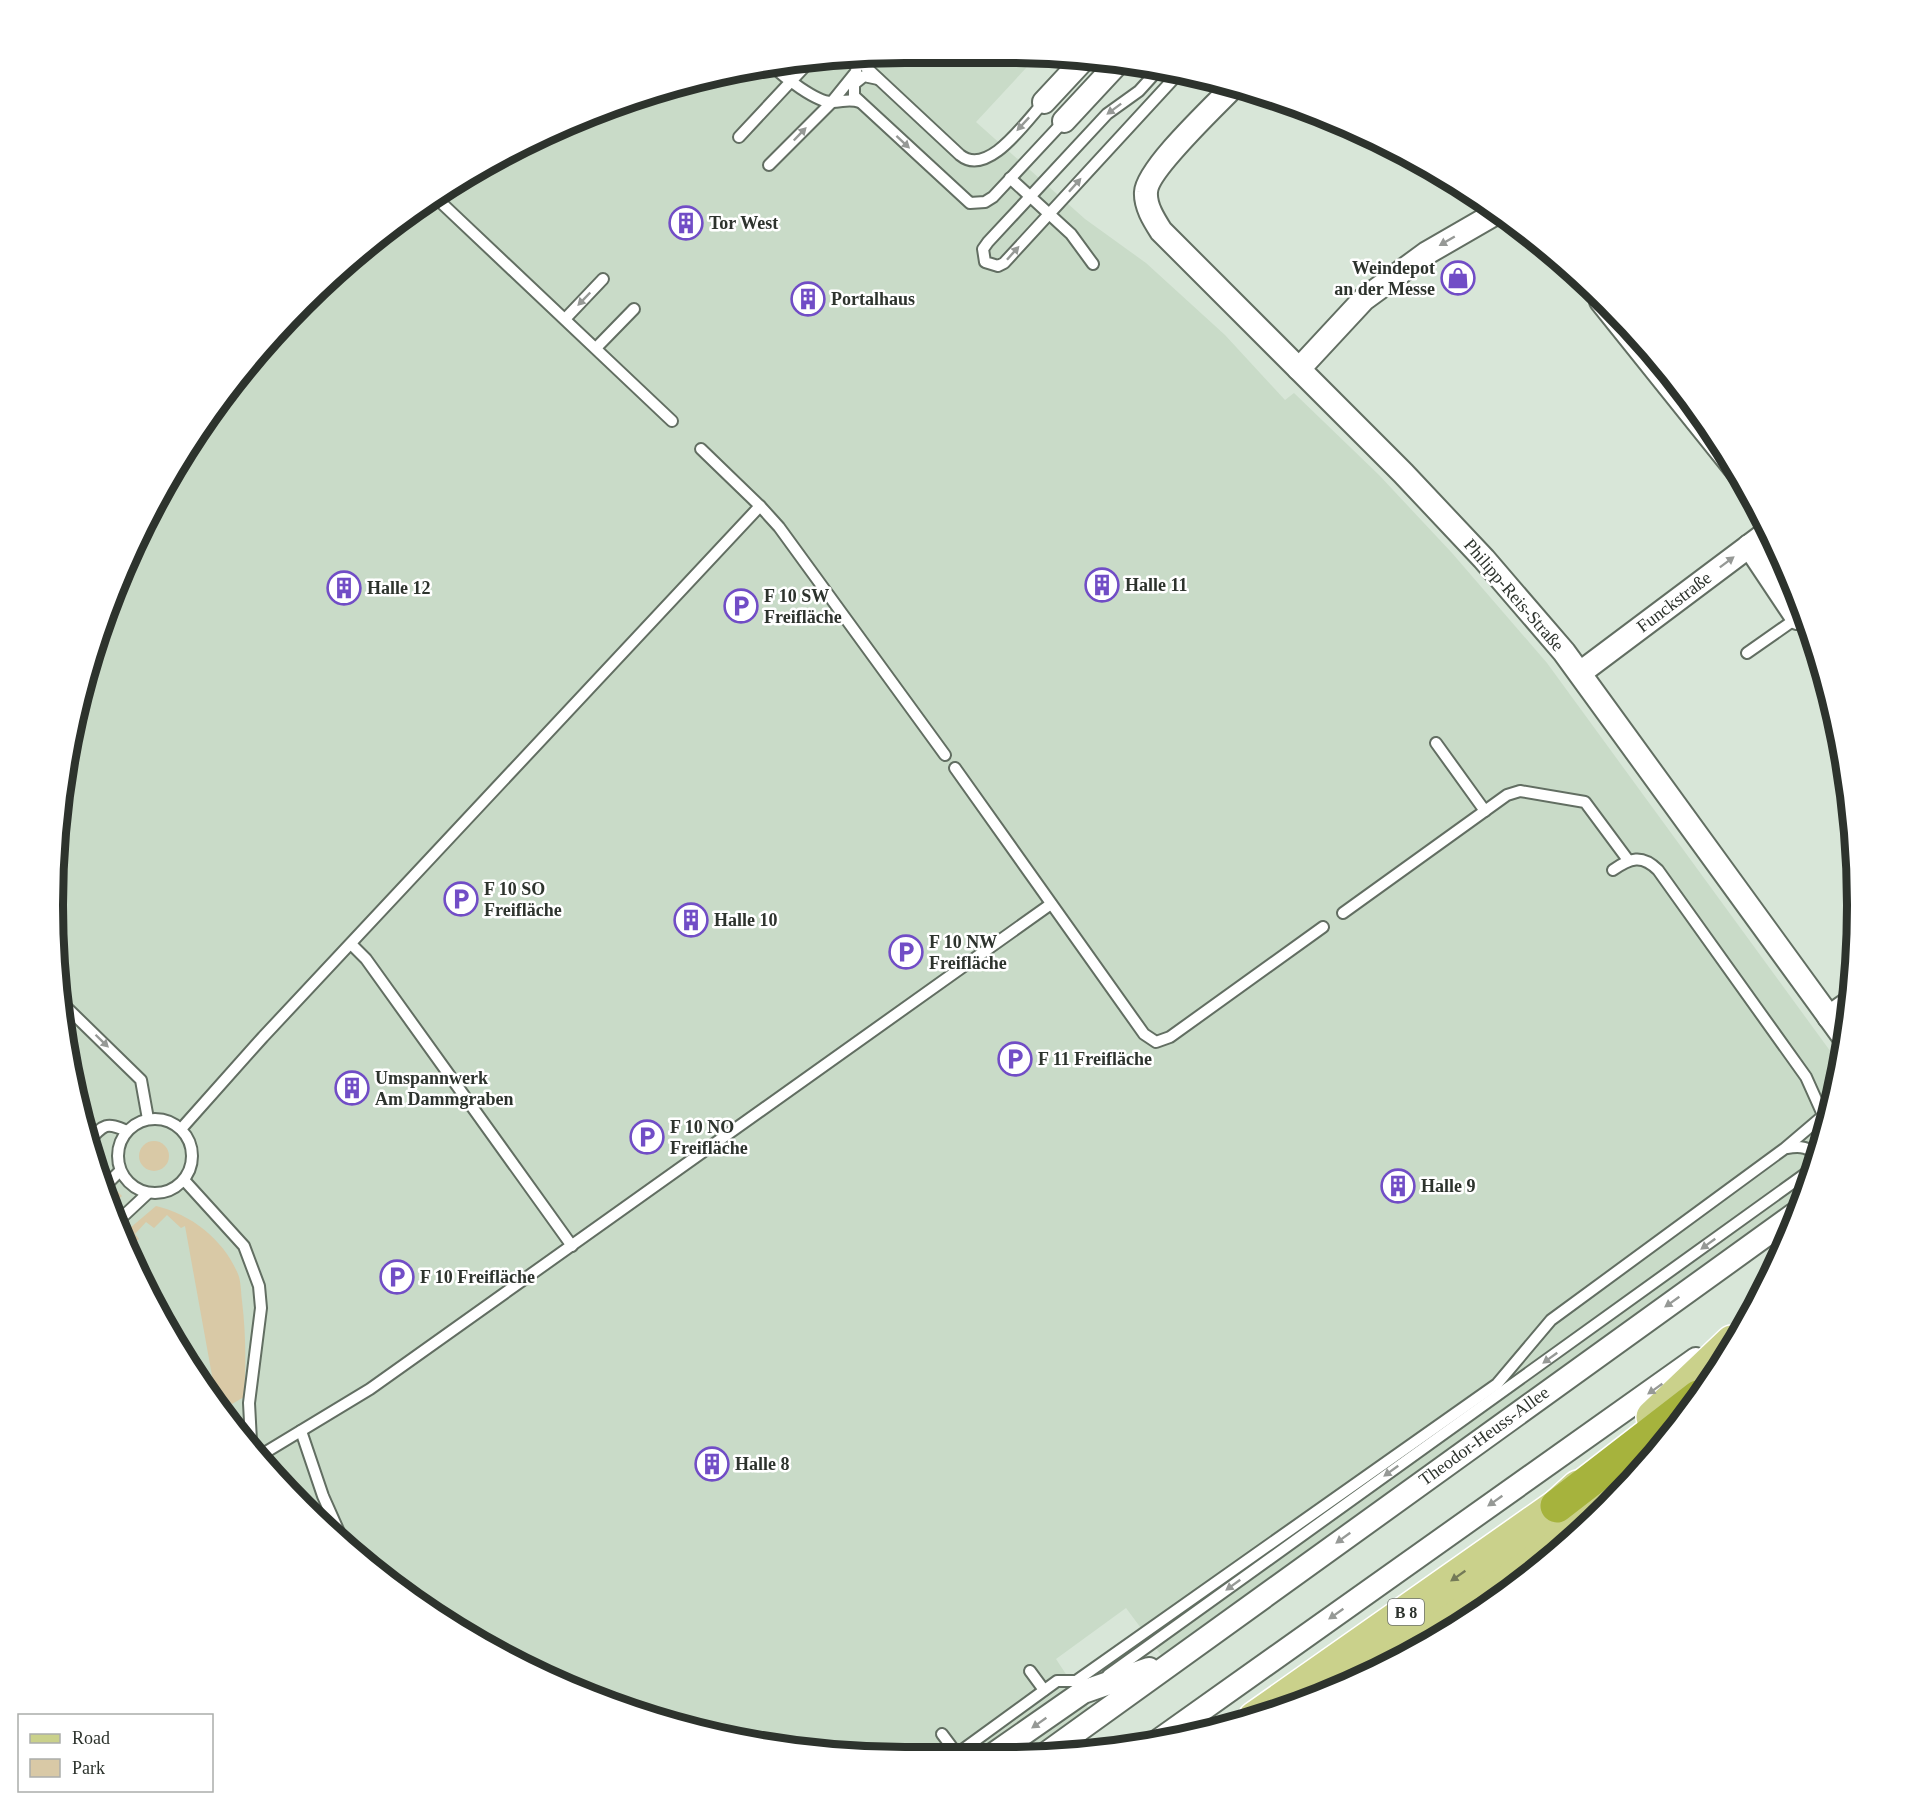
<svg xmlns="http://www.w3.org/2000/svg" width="1910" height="1810" viewBox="0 0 1910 1810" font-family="'Times New Roman',serif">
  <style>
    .built { fill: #c9dbc8 }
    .green { fill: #d9c9a6 }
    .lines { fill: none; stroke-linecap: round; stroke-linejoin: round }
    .service-casing { stroke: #626e62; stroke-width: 14 }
    .minor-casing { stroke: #626e62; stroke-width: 26 }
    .primary-casing { stroke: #fff; stroke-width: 36 }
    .motorway-casing { stroke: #fff; stroke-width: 36 }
    .service { stroke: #fff; stroke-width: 10 }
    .minor { stroke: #fff; stroke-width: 22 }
    .primary { stroke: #cad18b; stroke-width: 33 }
    .motorway { stroke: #a6b33d; stroke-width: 33 }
    .oneway { fill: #969996 }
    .oneway2 { fill: #747a57 }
    .labels { text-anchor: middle; stroke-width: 5; stroke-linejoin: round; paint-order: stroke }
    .shield { fill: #fff; stroke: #6c706c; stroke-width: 1.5 }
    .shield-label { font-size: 16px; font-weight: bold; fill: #2d332d }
    .poi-label { font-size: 18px; font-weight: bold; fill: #2d332d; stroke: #fff; text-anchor: start }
    .street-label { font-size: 18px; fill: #2d332d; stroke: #fff }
    .rim { fill: none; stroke: #2d332d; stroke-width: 8 }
  </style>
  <rect width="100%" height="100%" fill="#d8e6d8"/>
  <polygon class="built" points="905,53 1039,54 976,122 1085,219 1146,263 1225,335 1285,400 1294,393 1379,475 1452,553 1547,663 1836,1059 1830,1063 1837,1074 1828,1126 1803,1194 1161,1655 1126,1608 1056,1659 1089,1709 1025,1753 905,1757 738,1741 578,1692 431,1614 302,1508 167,1332 98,1179 60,1016 60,794 98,631 167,479 264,343 431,196 578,118 738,69"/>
  <g class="green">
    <circle cx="154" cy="1156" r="15"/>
    <polygon points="114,1188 122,1196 110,1207 106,1196"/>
    <path d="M156,1206C191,1214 224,1240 238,1274C241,1281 241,1293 242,1301C246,1334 246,1364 244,1397L232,1404L213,1381L185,1226L181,1228L167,1215L154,1228L146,1222L135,1234L139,1239L129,1248L123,1234Z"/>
  </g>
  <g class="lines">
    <defs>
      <g id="service">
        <path d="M855,57L960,155C988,178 1026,121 1044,102"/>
        <path d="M772,66C783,76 817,103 832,102C843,102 848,98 860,102"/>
        <polyline points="1158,70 1139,91 1107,114 988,242 983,249 985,262 998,266 1004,263 1178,74"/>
        <polyline points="878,79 864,76 854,84 854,96 970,203 985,202 993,197 1064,121"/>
        <polyline points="739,137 809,62"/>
        <polyline points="769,165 831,103 856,72 857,59"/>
        <polyline points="1010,178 1071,234 1093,264"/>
        <polyline points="433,195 672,421"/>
        <polyline points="565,319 603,279"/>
        <polyline points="596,348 634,309"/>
        <polyline points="760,506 779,527 945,755"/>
        <polyline points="1747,653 1797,618"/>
        <polyline points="1436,743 1485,811"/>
        <polyline points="955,768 1144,1034 1156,1042 1170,1037 1323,927"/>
        <path d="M1613,870C1630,858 1642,854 1658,870L1806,1077L1828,1126"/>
        <polyline points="1343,913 1507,795 1520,791 1585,802 1628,860"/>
        <polyline points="351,944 366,959 572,1246"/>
        <polyline points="60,1001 141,1080 148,1119"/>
        <circle cx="155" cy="1156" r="37"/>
        <polyline points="181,1129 263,1037 760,506 701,449"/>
        <path d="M89,1141C104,1124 106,1122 127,1131"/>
        <path d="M1787,1148C1799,1146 1812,1146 1816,1159"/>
        <polyline points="184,1180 244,1246 259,1286 261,1308 249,1403 251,1441"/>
        <polyline points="102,1189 120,1171"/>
        <polyline points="117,1222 148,1193"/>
        <polyline points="301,1431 323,1496 343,1541"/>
        <polyline points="261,1455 370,1389 1051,904"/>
        <polyline points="1030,1671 1044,1690"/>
        <polyline points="1108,1675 1812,1169"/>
        <polyline points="942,1734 957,1754"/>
        <polyline points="954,1756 1057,1681 1076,1681 1497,1384 1551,1320 1784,1149 1831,1109"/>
      </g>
      <g id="minor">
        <path d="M1235,85C1216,105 1147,169 1146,192C1145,206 1154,220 1161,231L1403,473L1484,559L1564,652L1843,1036"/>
        <polyline points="1044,102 1085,58"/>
        <polyline points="1064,121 1117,64"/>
        <polyline points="1601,301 1742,477"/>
        <polyline points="1299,369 1364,299 1427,253 1498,212"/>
        <polyline points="1749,546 1797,618"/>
        <polyline points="1580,673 1768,532"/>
        <polyline points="1829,1017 1849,1003"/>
        <polyline points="1158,1741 1696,1359"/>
        <polyline points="1047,1753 1795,1214"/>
        <polyline points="994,1754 1083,1692 1149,1669"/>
      </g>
      <g id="primary">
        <polyline points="1653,1417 1732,1342"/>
        <polyline points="1373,1670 1620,1489"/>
        <polyline points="1255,1718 1557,1506 1578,1487"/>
      </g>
      <polyline id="motorway" points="1557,1506 1698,1397"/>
    </defs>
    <use href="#service" class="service-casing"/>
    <use href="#minor" class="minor-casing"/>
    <use href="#primary" class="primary-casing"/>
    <use href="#motorway" class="motorway-casing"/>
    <use href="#service" class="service"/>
    <use href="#minor" class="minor"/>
    <use href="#primary" class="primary"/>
    <use href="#motorway" class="motorway"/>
  </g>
  <defs><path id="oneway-solid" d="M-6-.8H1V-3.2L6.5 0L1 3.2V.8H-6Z" transform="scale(1.5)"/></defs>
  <g class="oneway">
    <use href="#oneway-solid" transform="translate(1114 109) rotate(143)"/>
    <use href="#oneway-solid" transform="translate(1023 124) rotate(133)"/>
    <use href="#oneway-solid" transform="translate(800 134) rotate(-46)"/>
    <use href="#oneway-solid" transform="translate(903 142) rotate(43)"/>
    <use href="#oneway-solid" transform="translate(1075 185) rotate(-48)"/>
    <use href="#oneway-solid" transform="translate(1447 241) rotate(150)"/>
    <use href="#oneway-solid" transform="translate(1013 253) rotate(-48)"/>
    <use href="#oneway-solid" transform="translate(584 299) rotate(134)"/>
    <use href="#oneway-solid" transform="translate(1727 562) rotate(-37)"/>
    <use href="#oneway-solid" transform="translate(102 1041) rotate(44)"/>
    <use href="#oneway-solid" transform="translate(1708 1244) rotate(144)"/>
    <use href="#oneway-solid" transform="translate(1672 1302) rotate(145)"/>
    <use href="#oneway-solid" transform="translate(1550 1358) rotate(144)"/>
    <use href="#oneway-solid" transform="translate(1655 1389) rotate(145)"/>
    <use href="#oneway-solid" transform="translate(1391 1471) rotate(144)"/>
    <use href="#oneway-solid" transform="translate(1495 1501) rotate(145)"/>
    <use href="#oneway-solid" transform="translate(1343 1538) rotate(144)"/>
    <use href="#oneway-solid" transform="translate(1233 1585) rotate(144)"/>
    <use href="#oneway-solid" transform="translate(1336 1614) rotate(145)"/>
    <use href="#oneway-solid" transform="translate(1039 1723) rotate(145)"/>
  </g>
  <use class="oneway2" href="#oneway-solid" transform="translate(1458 1576) rotate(145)"/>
  <defs>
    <symbol id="building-ring" viewBox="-11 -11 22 22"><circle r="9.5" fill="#fff" stroke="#714dc6" stroke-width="1.5"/><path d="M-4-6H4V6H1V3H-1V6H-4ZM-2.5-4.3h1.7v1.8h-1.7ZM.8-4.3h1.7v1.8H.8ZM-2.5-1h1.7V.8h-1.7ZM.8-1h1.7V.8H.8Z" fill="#714dc6"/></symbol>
    <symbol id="shop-ring" viewBox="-11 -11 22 22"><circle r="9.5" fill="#fff" stroke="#714dc6" stroke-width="1.5"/><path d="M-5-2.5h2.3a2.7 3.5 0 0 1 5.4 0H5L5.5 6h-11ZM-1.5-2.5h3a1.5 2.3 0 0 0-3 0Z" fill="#714dc6"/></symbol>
    <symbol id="parking-ring" viewBox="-11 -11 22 22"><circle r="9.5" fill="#fff" stroke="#714dc6" stroke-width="1.5"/><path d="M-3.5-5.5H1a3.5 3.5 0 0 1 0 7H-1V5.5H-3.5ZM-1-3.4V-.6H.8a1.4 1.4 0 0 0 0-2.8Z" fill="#714dc6"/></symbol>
  </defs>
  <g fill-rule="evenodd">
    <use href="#building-ring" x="667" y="204" width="38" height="38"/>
    <use href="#shop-ring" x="1439" y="259" width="38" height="38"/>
    <use href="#building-ring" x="789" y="280" width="38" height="38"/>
    <use href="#building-ring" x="1083" y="566" width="38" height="38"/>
    <use href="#building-ring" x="325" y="569" width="38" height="38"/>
    <use href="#parking-ring" x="722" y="587" width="38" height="38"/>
    <use href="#parking-ring" x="442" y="880" width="38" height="38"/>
    <use href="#building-ring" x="672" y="901" width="38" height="38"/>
    <use href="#parking-ring" x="887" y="933" width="38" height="38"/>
    <use href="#parking-ring" x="996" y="1040" width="38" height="38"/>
    <use href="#building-ring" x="333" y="1069" width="38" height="38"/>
    <use href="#parking-ring" x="628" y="1118" width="38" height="38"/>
    <use href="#building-ring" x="1379" y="1167" width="38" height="38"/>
    <use href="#parking-ring" x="378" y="1258" width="38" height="38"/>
    <use href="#building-ring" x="693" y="1445" width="38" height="38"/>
  </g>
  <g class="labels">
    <rect class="shield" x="1388" y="1599" width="36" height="26" rx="4.5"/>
    <g class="shield-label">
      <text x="1406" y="1618">B 8</text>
    </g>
    <g class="poi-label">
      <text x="709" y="229">Tor West</text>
      <text x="1435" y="274" text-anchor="end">Weindepot<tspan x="1435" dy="21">an der Messe</tspan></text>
      <text x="831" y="305">Portalhaus</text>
      <text x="1125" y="591">Halle 11</text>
      <text x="367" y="594">Halle 12</text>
      <text x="764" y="602">F 10 SW<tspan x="764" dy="21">Freifläche</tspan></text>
      <text x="484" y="895">F 10 SO<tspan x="484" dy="21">Freifläche</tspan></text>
      <text x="714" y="926">Halle 10</text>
      <text x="929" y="948">F 10 NW<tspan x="929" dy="21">Freifläche</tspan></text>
      <text x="1038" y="1065">F 11 Freifläche</text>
      <text x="375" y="1084">Umspannwerk<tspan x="375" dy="21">Am Dammgraben</tspan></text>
      <text x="670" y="1133">F 10 NO<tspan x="670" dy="21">Freifläche</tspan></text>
      <text x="1421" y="1192">Halle 9</text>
      <text x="420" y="1283">F 10 Freifläche</text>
      <text x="735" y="1470">Halle 8</text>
    </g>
    <g class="street-label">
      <text transform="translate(1514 595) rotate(49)" y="6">Philipp-Reis-Straße</text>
      <text transform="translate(1674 602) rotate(-37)" y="6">Funckstraße</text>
      <text transform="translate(1484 1436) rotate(-36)" y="6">Theodor-Heuss-Allee</text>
    </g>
  </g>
  <path d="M0 0H1910V1810H0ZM905 63H1005A842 842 0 0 1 1847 905V905A842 842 0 0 1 1005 1747H905A842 842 0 0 1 63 905V905A842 842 0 0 1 905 63Z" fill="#fff" fill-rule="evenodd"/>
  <path class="rim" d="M905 63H1005A842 842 0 0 1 1847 905V905A842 842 0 0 1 1005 1747H905A842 842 0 0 1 63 905V905A842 842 0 0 1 905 63Z"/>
  <rect x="18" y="1714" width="195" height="78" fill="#ffffff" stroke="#abadab" stroke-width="1.5"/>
  <rect x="30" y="1734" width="30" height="9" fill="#cad18b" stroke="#abadab" stroke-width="1.5"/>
  <text x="72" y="1744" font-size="18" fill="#2d332d">Road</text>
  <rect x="30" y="1759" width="30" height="18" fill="#d9c9a6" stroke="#abadab" stroke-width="1.5"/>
  <text x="72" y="1774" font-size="18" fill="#2d332d">Park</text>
</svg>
